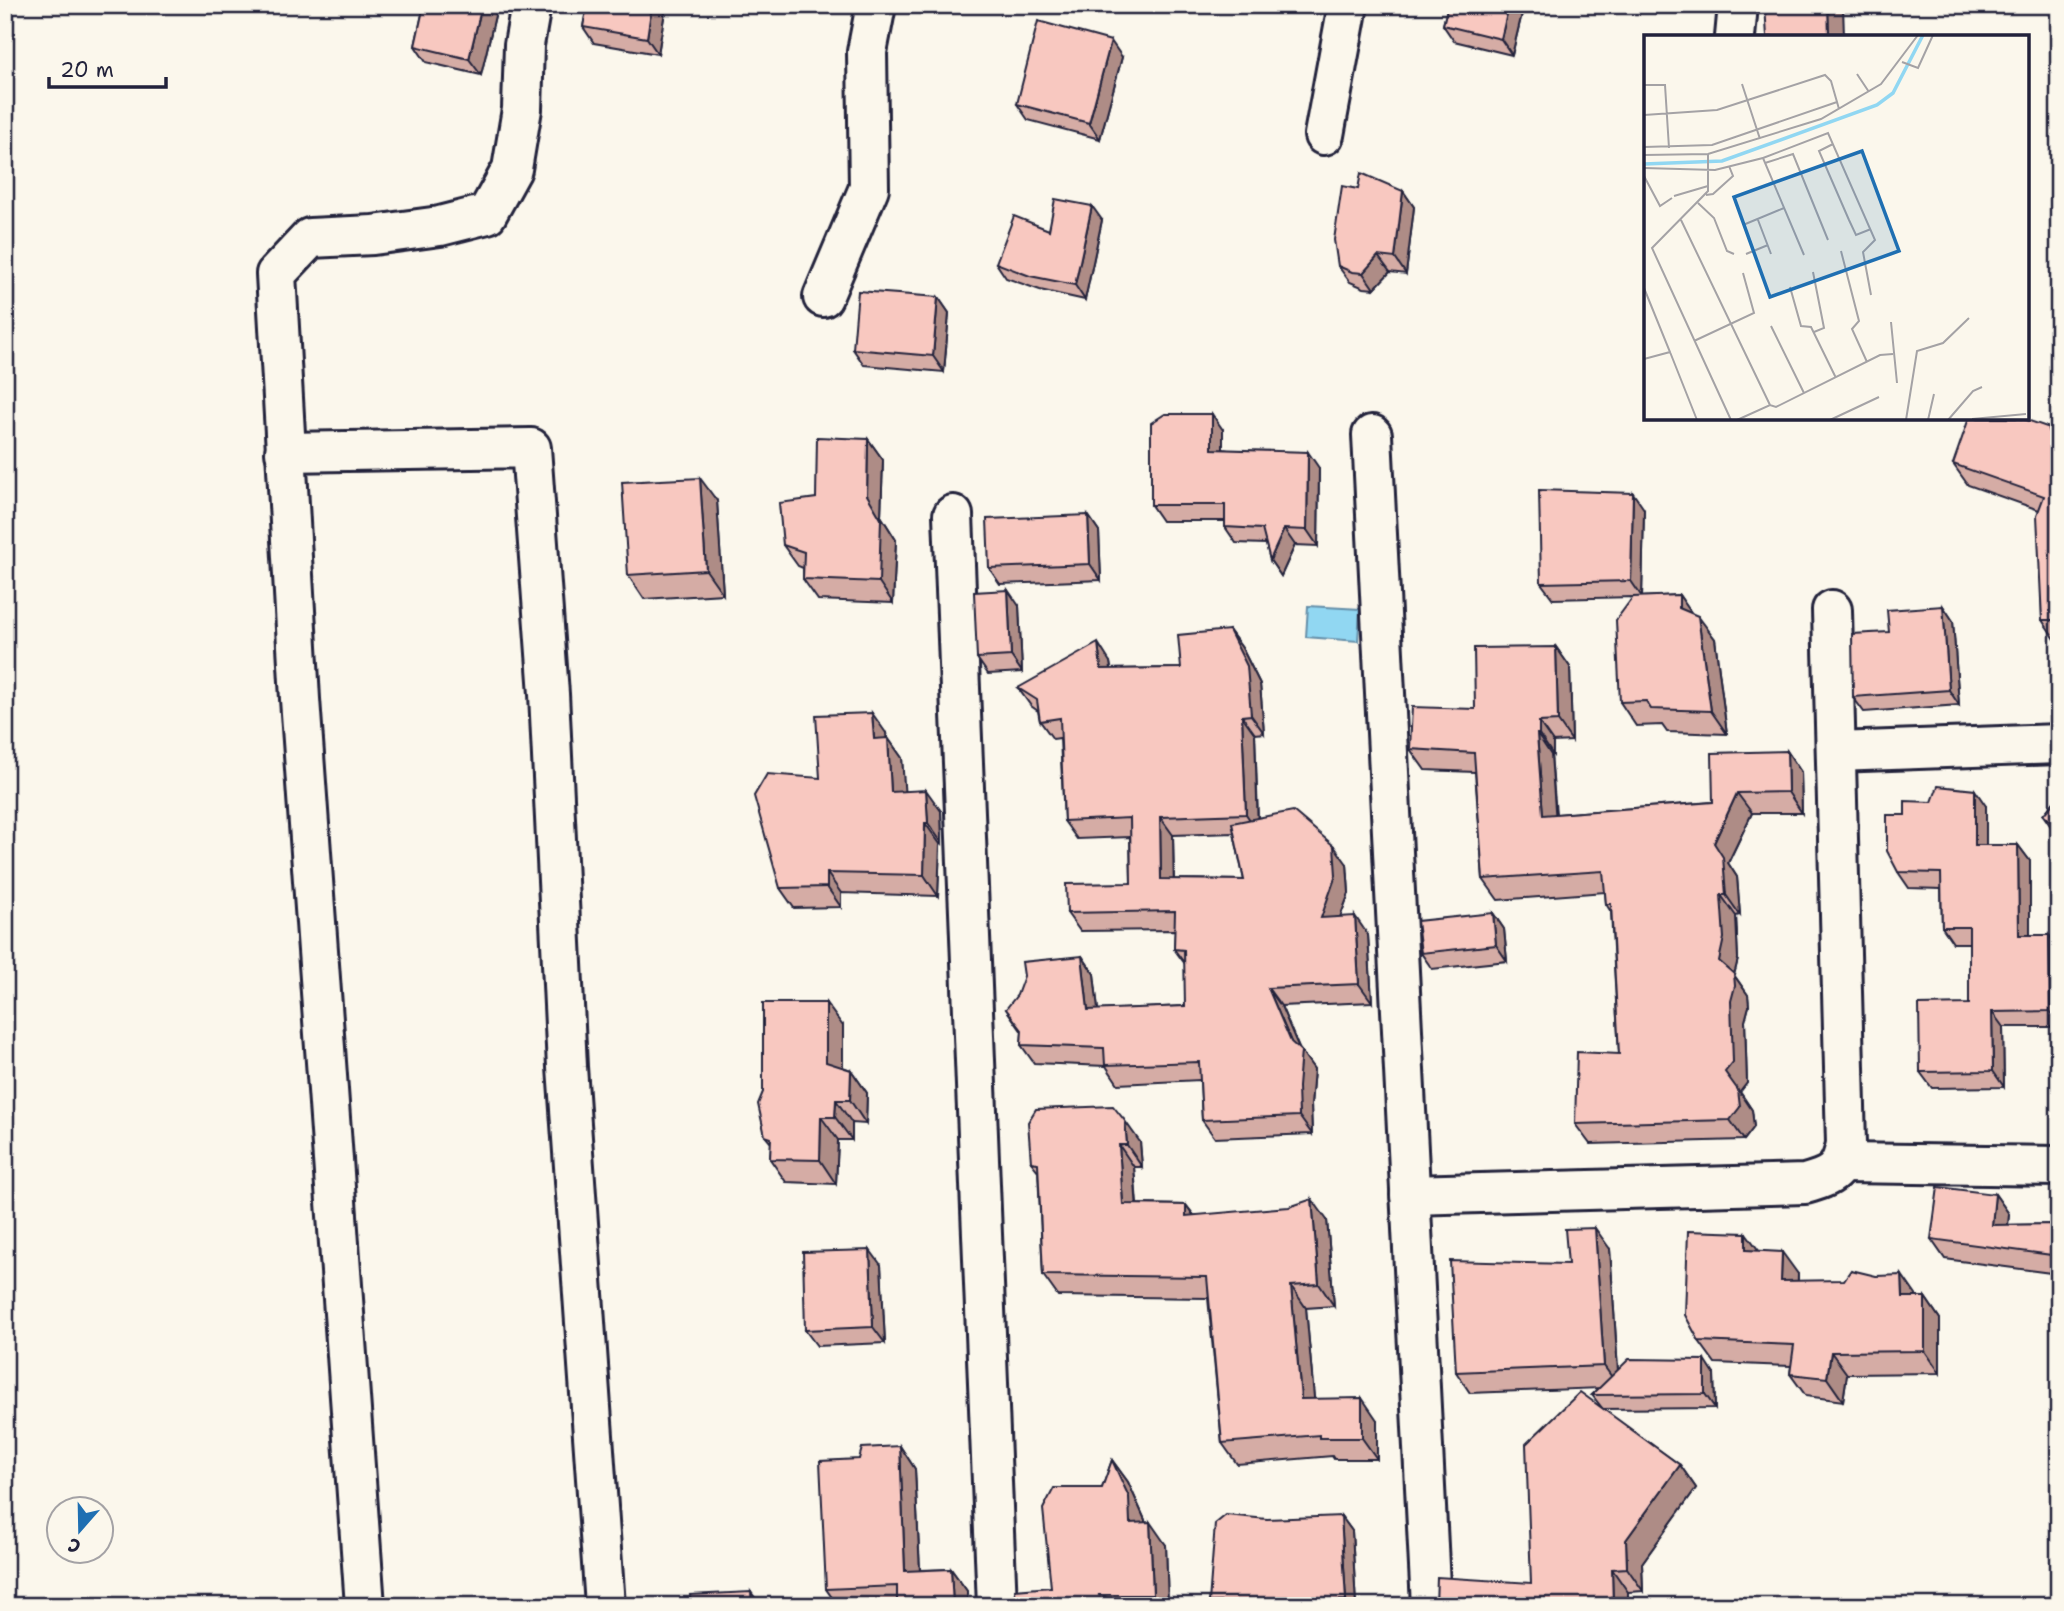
<svg xmlns="http://www.w3.org/2000/svg" width="2064" height="1611" viewBox="0 0 2064 1611" font-family="'Shantell Sans',sans-serif">
  <style>
    .water { fill: #91d7f2; stroke: #658fa9; stroke-width: 2 }
    .lines { fill: none; stroke-linecap: round; stroke-linejoin: round }
    .minor-casing { stroke: #22223b; stroke-width: 44 }
    .minor { stroke: #fbf7ec; stroke-width: 38 }
    .wall { fill: #d5aca5; stroke: #22223b; stroke-width: 2; fill-rule: evenodd }
    .shaded-wall { fill: #ae8c86; stroke: #22223b; stroke-width: 2 }
    .building { fill: #f8c8c0; stroke: #22223b; stroke-width: 2 }
    .inset-river { fill: none; stroke: #91d7f2; stroke-width: 3.5 }
    .inset-road { fill: none; stroke: #a4a2a5; stroke-width: 2 }
    .view { fill: #1f6fb2; fill-opacity: 0.15; stroke: #1f6fb2; stroke-width: 3.5 }
    .inset-edge { fill: none; stroke: #22223b; stroke-width: 3.5 }
  </style>
  <rect width="100%" height="100%" fill="#fbf7ec"/>
  <filter id="ink" filterUnits="userSpaceOnUse"><feTurbulence type="fractalNoise" baseFrequency=".0143" numOctaves="2"/><feDisplacementMap in="SourceGraphic" scale="14" xChannelSelector="R" yChannelSelector="G"/><feConvolveMatrix kernelMatrix="1 2 1 2 8 2 1 2 1" color-interpolation-filters="sRGB"/></filter>
  <g filter="url(#ink)">
    <polygon class="water" points="1308,606 1360,609 1358,641 1306,637"/>
    <g class="lines">
      <defs>
        <g id="minor">
          <polyline points="1735,37 1738,5"/>
          <polyline points="1324,135 1348,5"/>
          <polyline points="823,297 869,188 867,52 876,5"/>
          <polyline points="1372,435 1431,1606"/>
          <polyline points="285,452 531,448 549,694 567,1067 605,1606"/>
          <polyline points="953,515 997,1606"/>
          <polyline points="1836,752 2059,744"/>
          <polyline points="1842,1163 2059,1166"/>
          <path d="M1410,1195L1805,1184C1833,1176 1840,1172 1846,1144L1832,610"/>
          <polyline points="365,1606 300,699 276,274 310,238 373,235 440,226 487,214 512,169 522,109 524,45 531,5"/>
        </g>
      </defs>
      <use href="#minor" class="minor-casing"/>
      <use href="#minor" class="minor"/>
    </g>
    <g class="wall">
      <polygon points="424,5 495,5 497,7 481,75 426,62 415,46"/>
      <polygon points="587,5 666,5 658,54 594,43 583,27"/>
      <polygon points="1448,5 1524,5 1512,55 1454,41 1443,25"/>
      <polygon points="1122,57 1100,139 1028,120 1017,104"/>
      <polygon points="1358,189 1403,191 1414,207 1406,274 1390,272 1374,289 1364,288 1350,282 1338,266"/>
      <polygon points="1102,220 1085,300 1040,290 1006,278 996,263 1049,230"/>
      <polygon points="938,297 949,313 944,372 864,365 853,349"/>
      <polygon points="2047,427 2059,444 2059,642 2057,642 2042,620 2039,510 1968,485 1953,464"/>
      <polygon points="1223,430 1223,449 1319,468 1318,546 1295,545 1281,576 1270,560 1266,544 1236,543 1225,527 1225,521 1162,521 1151,505"/>
      <polygon points="868,439 883,460 881,516 896,540 893,603 818,600 803,579 803,568 798,566 783,545 816,498"/>
      <polygon points="717,501 723,594 644,599 628,575"/>
      <polygon points="1644,509 1642,597 1679,595 1691,613 1715,639 1727,734 1667,732 1662,725 1636,726 1620,702 1633,597 1553,599 1541,583"/>
      <polygon points="1088,515 1099,531 1101,580 1000,584 989,568"/>
      <polygon points="1019,606 1022,672 988,674 977,658"/>
      <polygon points="1943,606 1953,621 1959,705 1864,712 1853,697"/>
      <path d="M1229,630L1242,648L1260,684L1264,733L1255,734L1258,818L1347,864L1349,893L1340,917L1368,935L1372,1002L1281,1006L1299,1049L1314,1069L1311,1105L1312,1134L1215,1138L1202,1120L1200,1080L1118,1084L1106,1066L1034,1063L1021,1045L1022,1032L1006,1009L1082,956L1094,974L1098,1010L1185,1006V964L1174,949L1175,930L1080,931L1067,913L1131,883L1130,837L1077,839L1064,821L1060,738L1053,739L1040,721L1038,711L1031,706L1018,688L1110,662L1111,669L1181,668ZM1234,833L1244,880L1174,879L1173,835Z"/>
      <polygon points="1556,647 1570,667 1572,741 1553,742 1553,755 1551,755 1556,814 1713,802 1787,751 1801,772 1802,813 1752,813 1728,863 1737,877 1740,915 1736,916 1738,959 1734,975 1748,995 1749,1006 1745,1021 1747,1083 1740,1092 1752,1110 1754,1127 1744,1140 1590,1144 1575,1124 1619,1054 1611,912 1606,904 1605,892 1498,900 1483,879 1475,772 1425,770 1410,749 1475,709"/>
      <polygon points="886,733 887,738 888,738 902,758 904,791 941,811 942,843 940,844 938,896 841,893 841,907 794,908 780,888 820,778"/>
      <polygon points="2059,796 2059,835 2054,831 2043,815"/>
      <polygon points="1986,806 1986,845 2018,845 2030,861 2030,935 2049,935 2059,949 2059,1027 2003,1027 2004,1087 1932,1088 1920,1072 1969,1004 1969,943 1953,943 1942,927 1941,889 1909,888 1898,872 1905,815"/>
      <polygon points="1493,913 1504,929 1507,961 1432,969 1421,953"/>
      <polygon points="843,1026 843,1067 851,1070 867,1093 866,1124 852,1123 852,1140 838,1140 836,1184 786,1182 770,1159 771,1143 765,1136"/>
      <polygon points="1140,1142 1142,1167 1134,1167 1137,1204 1186,1205 1194,1215 1327,1220 1334,1306 1306,1308 1314,1399 1377,1420 1377,1459 1334,1459 1332,1456 1237,1464 1222,1443 1208,1298 1058,1296 1043,1275 1038,1171 1031,1162"/>
      <polygon points="1995,1194 2009,1214 2008,1225 2059,1224 2059,1274 1945,1259 1931,1239"/>
      <polygon points="1610,1249 1618,1370 1714,1374 1715,1408 1602,1409 1680,1465 1696,1488 1642,1563 1643,1591 1628,1592 1531,1583 1602,1408 1592,1395 1600,1388 1470,1393 1456,1372 1568,1264"/>
      <polygon points="1759,1251 1798,1274 1798,1281 1917,1297 1925,1297 1940,1319 1940,1373 1847,1374 1843,1401 1806,1396 1790,1374 1791,1366 1715,1363 1699,1341"/>
      <polygon points="881,1265 885,1343 817,1346 805,1330"/>
      <polygon points="900,1446 915,1469 920,1570 951,1569 967,1591 967,1606 838,1606 826,1589 859,1459"/>
      <polygon points="1112,1460 1128,1482 1145,1520 1145,1523 1166,1545 1168,1606 1016,1606 1051,1587 1102,1488"/>
      <polygon points="1341,1516 1352,1531 1356,1606 1212,1606 1209,1602"/>
    </g>
    <g class="shaded-wall">
      <polygon points="482,5 495,5 497,7 481,75 469,59"/>
      <polygon points="652,5 666,5 658,54 647,38"/>
      <polygon points="1509,5 1524,5 1512,55 1501,39"/>
      <polygon points="1828,5 1843,5 1844,37 1829,37"/>
      <polygon points="1111,41 1122,57 1100,139 1089,123"/>
      <polygon points="1403,191 1414,207 1406,274 1395,258"/>
      <polygon points="1092,206 1102,220 1085,300 1075,285"/>
      <polygon points="1378,256 1390,272 1374,289 1363,273"/>
      <polygon points="938,297 949,313 944,372 933,356"/>
      <polygon points="1212,414 1223,430 1223,465 1212,449"/>
      <polygon points="2047,427 2059,444 2059,463"/>
      <polygon points="868,439 883,460 881,516 896,540 893,603 879,582 867,495"/>
      <polygon points="1308,452 1319,468 1318,546 1307,530"/>
      <polygon points="700,478 717,501 723,594 706,570"/>
      <polygon points="1633,493 1644,509 1642,597 1631,581"/>
      <polygon points="1088,515 1099,531 1101,580 1090,564"/>
      <polygon points="1284,529 1295,545 1281,576 1270,560"/>
      <polygon points="1008,590 1019,606 1022,672 1011,656"/>
      <polygon points="1679,595 1695,618 1679,608"/>
      <polygon points="1943,606 1953,621 1959,705 1949,690"/>
      <polygon points="1698,616 1715,639 1727,734 1711,711"/>
      <polygon points="1229,630 1242,648 1260,684 1264,733 1251,715"/>
      <polygon points="1098,643 1110,662 1114,688 1101,669"/>
      <polygon points="1556,647 1570,667 1572,741 1558,721"/>
      <polygon points="872,713 886,733 888,759 874,739"/>
      <polygon points="1242,716 1255,734 1258,832 1246,814"/>
      <polygon points="1539,722 1553,742 1553,755 1539,734"/>
      <polygon points="1537,734 1551,755 1557,836 1543,815"/>
      <polygon points="888,738 902,758 906,812 891,792"/>
      <polygon points="1787,751 1801,772 1802,813 1788,792"/>
      <polygon points="926,790 941,811 942,843 928,823"/>
      <polygon points="1975,790 1986,806 1986,861 1975,845"/>
      <polygon points="1737,793 1752,813 1728,863 1737,877 1740,915 1726,895 1714,843"/>
      <polygon points="1160,817 1173,835 1174,897 1161,879"/>
      <polygon points="925,823 940,844 938,896 924,875"/>
      <polygon points="2018,845 2030,861 2030,951 2019,935"/>
      <polygon points="1334,846 1347,864 1349,893 1333,936 1321,918"/>
      <polygon points="827,873 841,893 841,907 827,887"/>
      <polygon points="1721,895 1736,916 1738,959 1734,975 1748,995 1749,1006 1745,1021 1747,1083 1740,1092 1752,1110 1754,1127 1744,1140 1730,1120 1725,1072 1731,1001 1719,961"/>
      <polygon points="1493,913 1504,929 1507,961 1496,945"/>
      <polygon points="1355,916 1368,935 1372,1002 1359,984"/>
      <polygon points="2049,935 2059,949 2059,1024 2050,1011"/>
      <polygon points="1082,956 1094,974 1100,1028 1088,1010"/>
      <polygon points="1268,988 1281,1006 1301,1053 1301,1051 1314,1069 1311,1105 1312,1134 1299,1116 1291,1042"/>
      <polygon points="826,1003 843,1026 843,1085 826,1062"/>
      <polygon points="1992,1012 2003,1027 2004,1087 1993,1071"/>
      <polygon points="851,1070 867,1093 866,1124 850,1100"/>
      <polygon points="836,1100 852,1123 852,1140 835,1117"/>
      <polygon points="821,1117 838,1140 836,1184 820,1160"/>
      <polygon points="1125,1121 1140,1142 1142,1167 1127,1145"/>
      <polygon points="1119,1145 1134,1167 1138,1225 1123,1204"/>
      <polygon points="1995,1194 2009,1214 2006,1245 1992,1225"/>
      <polygon points="1312,1199 1327,1220 1334,1306 1319,1284"/>
      <polygon points="1186,1205 1201,1226 1186,1216"/>
      <polygon points="1595,1228 1610,1249 1619,1387 1604,1366"/>
      <polygon points="1746,1233 1762,1255 1746,1250"/>
      <polygon points="870,1250 881,1265 885,1343 873,1327"/>
      <polygon points="1782,1252 1798,1274 1797,1304 1781,1281"/>
      <polygon points="1902,1275 1918,1298 1903,1297"/>
      <polygon points="1291,1286 1306,1308 1316,1420 1301,1399"/>
      <polygon points="1925,1297 1940,1319 1940,1373 1925,1351"/>
      <polygon points="1831,1352 1847,1374 1843,1401 1827,1378"/>
      <polygon points="1705,1360 1714,1374 1715,1408 1705,1394"/>
      <polygon points="1362,1398 1377,1420 1377,1459 1362,1438"/>
      <polygon points="900,1446 915,1469 921,1593 905,1571"/>
      <polygon points="1112,1460 1128,1482 1145,1520 1146,1546 1130,1523"/>
      <polygon points="1680,1465 1696,1488 1642,1563 1643,1591 1627,1568 1626,1540"/>
      <polygon points="1341,1516 1352,1531 1356,1606 1350,1606 1346,1600"/>
      <polygon points="1150,1522 1166,1545 1168,1606 1160,1606 1153,1595"/>
      <polygon points="951,1569 967,1591 967,1606 953,1606"/>
      <polygon points="1612,1569 1628,1592 1628,1606 1613,1606"/>
      <polygon points="751,1592 761,1606 752,1606"/>
    </g>
    <g class="building">
      <polygon points="424,5 482,5 469,59 415,46"/>
      <polygon points="587,5 652,5 647,38 583,27"/>
      <polygon points="1448,5 1509,5 1501,39 1443,25"/>
      <polygon points="1765,5 1828,5 1829,37 1767,37"/>
      <polygon points="1038,21 1111,41 1089,123 1017,104"/>
      <polygon points="1361,173 1403,191 1395,258 1378,256 1363,273 1352,272 1338,266 1334,240 1342,186 1358,189"/>
      <polygon points="1055,199 1092,206 1075,285 1030,276 996,263 1014,216 1049,230"/>
      <polygon points="858,291 938,297 933,356 853,349"/>
      <polygon points="1165,414 1212,414 1212,449 1308,452 1307,530 1284,529 1270,560 1262,529 1225,527 1225,505 1151,505 1151,423"/>
      <polygon points="1969,418 2021,418 2047,427 2059,463 2059,620 2042,620 2037,515 2044,496 1953,464"/>
      <polygon points="817,437 868,439 867,495 881,519 879,582 803,579 804,552 783,545 779,503 816,498"/>
      <polygon points="700,478 706,570 628,575 622,482"/>
      <polygon points="1539,490 1633,493 1631,581 1541,583"/>
      <polygon points="1088,515 1090,564 989,568 987,519"/>
      <polygon points="1008,590 1011,656 977,658 974,592"/>
      <polygon points="1679,595 1679,608 1698,616 1711,711 1651,709 1646,701 1620,702 1616,620 1633,597"/>
      <polygon points="1943,606 1949,690 1853,697 1852,634 1889,632 1887,610"/>
      <polygon points="1229,630 1247,666 1251,715 1242,716 1246,814 1160,817 1161,879 1244,880 1232,823 1293,811 1334,846 1336,875 1321,918 1355,916 1359,984 1268,988 1291,1042 1301,1051 1298,1087 1299,1116 1202,1120 1199,1062 1105,1065 1104,1048 1021,1045 1022,1030 1006,1009 1017,995 1024,976 1022,962 1082,956 1088,1010 1185,1006 1184,950 1174,949 1175,911 1067,913 1066,884 1131,883 1130,818 1064,821 1060,718 1040,721 1037,700 1018,688 1098,643 1101,669 1181,668 1178,635"/>
      <polygon points="1556,647 1558,721 1539,722 1539,734 1537,734 1543,815 1713,802 1712,753 1787,751 1788,792 1737,793 1714,843 1723,857 1726,895 1721,895 1724,938 1719,961 1734,974 1735,986 1731,1001 1733,1062 1725,1072 1738,1090 1740,1107 1730,1120 1575,1124 1577,1052 1619,1054 1611,904 1606,904 1603,871 1483,879 1474,753 1410,749 1412,707 1475,709 1474,648"/>
      <polygon points="872,713 874,739 888,738 891,792 926,790 928,823 925,823 924,875 827,873 827,887 780,888 754,796 767,774 820,778 816,715"/>
      <polygon points="1938,786 1975,790 1975,845 2018,845 2019,935 2049,935 2050,1011 1992,1012 1993,1071 1920,1072 1919,1005 1969,1004 1969,927 1942,927 1941,873 1898,872 1887,851 1887,815 1905,815 1905,801 1932,802"/>
      <polygon points="2059,796 2059,828 2043,815"/>
      <polygon points="1493,913 1496,945 1421,953 1417,921"/>
      <polygon points="763,1003 826,1003 826,1062 851,1070 850,1100 836,1100 835,1117 821,1117 820,1160 770,1159 771,1138 765,1136 758,1104 763,1092"/>
      <polygon points="1113,1106 1125,1121 1127,1145 1119,1145 1123,1204 1186,1205 1186,1216 1289,1207 1312,1199 1319,1284 1291,1286 1301,1399 1362,1398 1362,1438 1319,1438 1319,1435 1222,1443 1207,1277 1043,1275 1038,1163 1031,1162 1028,1122 1036,1109"/>
      <polygon points="1938,1187 1995,1194 1992,1225 2059,1224 2059,1256 1931,1239"/>
      <polygon points="1595,1228 1604,1366 1456,1372 1450,1261 1568,1264 1565,1229"/>
      <polygon points="1688,1231 1746,1233 1746,1250 1782,1252 1781,1281 1844,1280 1851,1270 1876,1276 1902,1275 1903,1297 1925,1297 1925,1351 1831,1352 1827,1378 1790,1374 1794,1345 1699,1341 1685,1315"/>
      <polygon points="870,1250 873,1327 805,1330 803,1252"/>
      <polygon points="1629,1359 1705,1360 1705,1394 1592,1395"/>
      <polygon points="1580,1392 1680,1465 1626,1540 1627,1568 1612,1569 1613,1606 1436,1606 1437,1577 1531,1583 1526,1444"/>
      <polygon points="900,1446 905,1571 951,1569 953,1606 897,1606 897,1586 826,1589 820,1461 859,1459 862,1448"/>
      <polygon points="1112,1460 1129,1497 1130,1523 1150,1522 1153,1595 1098,1595 1133,1606 1016,1606 1015,1590 1051,1587 1043,1509 1054,1488 1102,1488"/>
      <polygon points="1226,1515 1267,1519 1341,1516 1346,1600 1209,1602 1215,1524"/>
      <polygon points="751,1592 752,1606 691,1606 690,1595"/>
    </g>
  </g>
  <g transform="translate(1644 35)">
    <rect width="385" height="385" fill="#fbf7ec"/>
    <path class="inset-river" d="M0,129L78,126L233,70L249,58L279,0"/>
    <path class="inset-road" d="M258,27L274,33L289,0M213,39L225,57M98,49L116,104M0,50H21L25,113M0,80L73,75L181,40L187,46L195,74M189,109L175,116L205,185L212,200L227,194M0,112L68,110L193,67M64,119V156L8,213L87,385M0,120L64,119L177,84L237,49L274,0M119,123L184,98L231,205L219,217L227,260M121,128L149,119L184,205M0,133L71,135L119,123L160,220M0,141L16,171L28,163M62,160L69,159L89,141L85,131M30,161L64,151M54,168L70,183L83,216L90,219M37,185L126,370M114,185L127,219M99,190L140,173M197,216L215,286L208,294L223,327M102,219L124,210M169,237L180,293L170,297M146,252L157,291L167,292L192,343M0,253L26,317L0,324M247,287L253,348M127,291L160,358M50,306L110,278L99,238M26,317L53,385M328,384L382,379M93,385L126,370L132,372L236,320L249,319M186,385L235,362M262,385L273,316L299,308L325,283M284,385L290,359M304,385L329,356L338,352"/>
    <path class="view" d="M218,116L255,216L126,262L90,162Z"/>
    <rect width="385" height="385" class="inset-edge"/>
  </g>
  <rect width="2064" height="1611" fill="none" stroke="#fbf7ec" stroke-width="28"/>
  <rect x="14" y="14" width="2036" height="1583" fill="none" stroke="#22223b" stroke-width="2.5" filter="url(#ink)"/>
  <g transform="translate(80 1530) rotate(200)"><circle r="33" fill="#fbf7ec" stroke="#a4a2a5" stroke-width="2"/>
  <path d="M0-5L12 26L0 18L-12 26Z" fill="#1f6fb2"/>
  <text y="-10" font-size="19" font-weight="bold" text-anchor="middle" fill="#22223b">С</text>
  </g>
  <path d="M49 77v10h117v-10" fill="none" stroke="#22223b" stroke-width="3.5"/>
  <text x="60" y="77" font-size="21" fill="#22223b" stroke="#fbf7ec" stroke-width="5" paint-order="stroke">20 m</text>
</svg>
